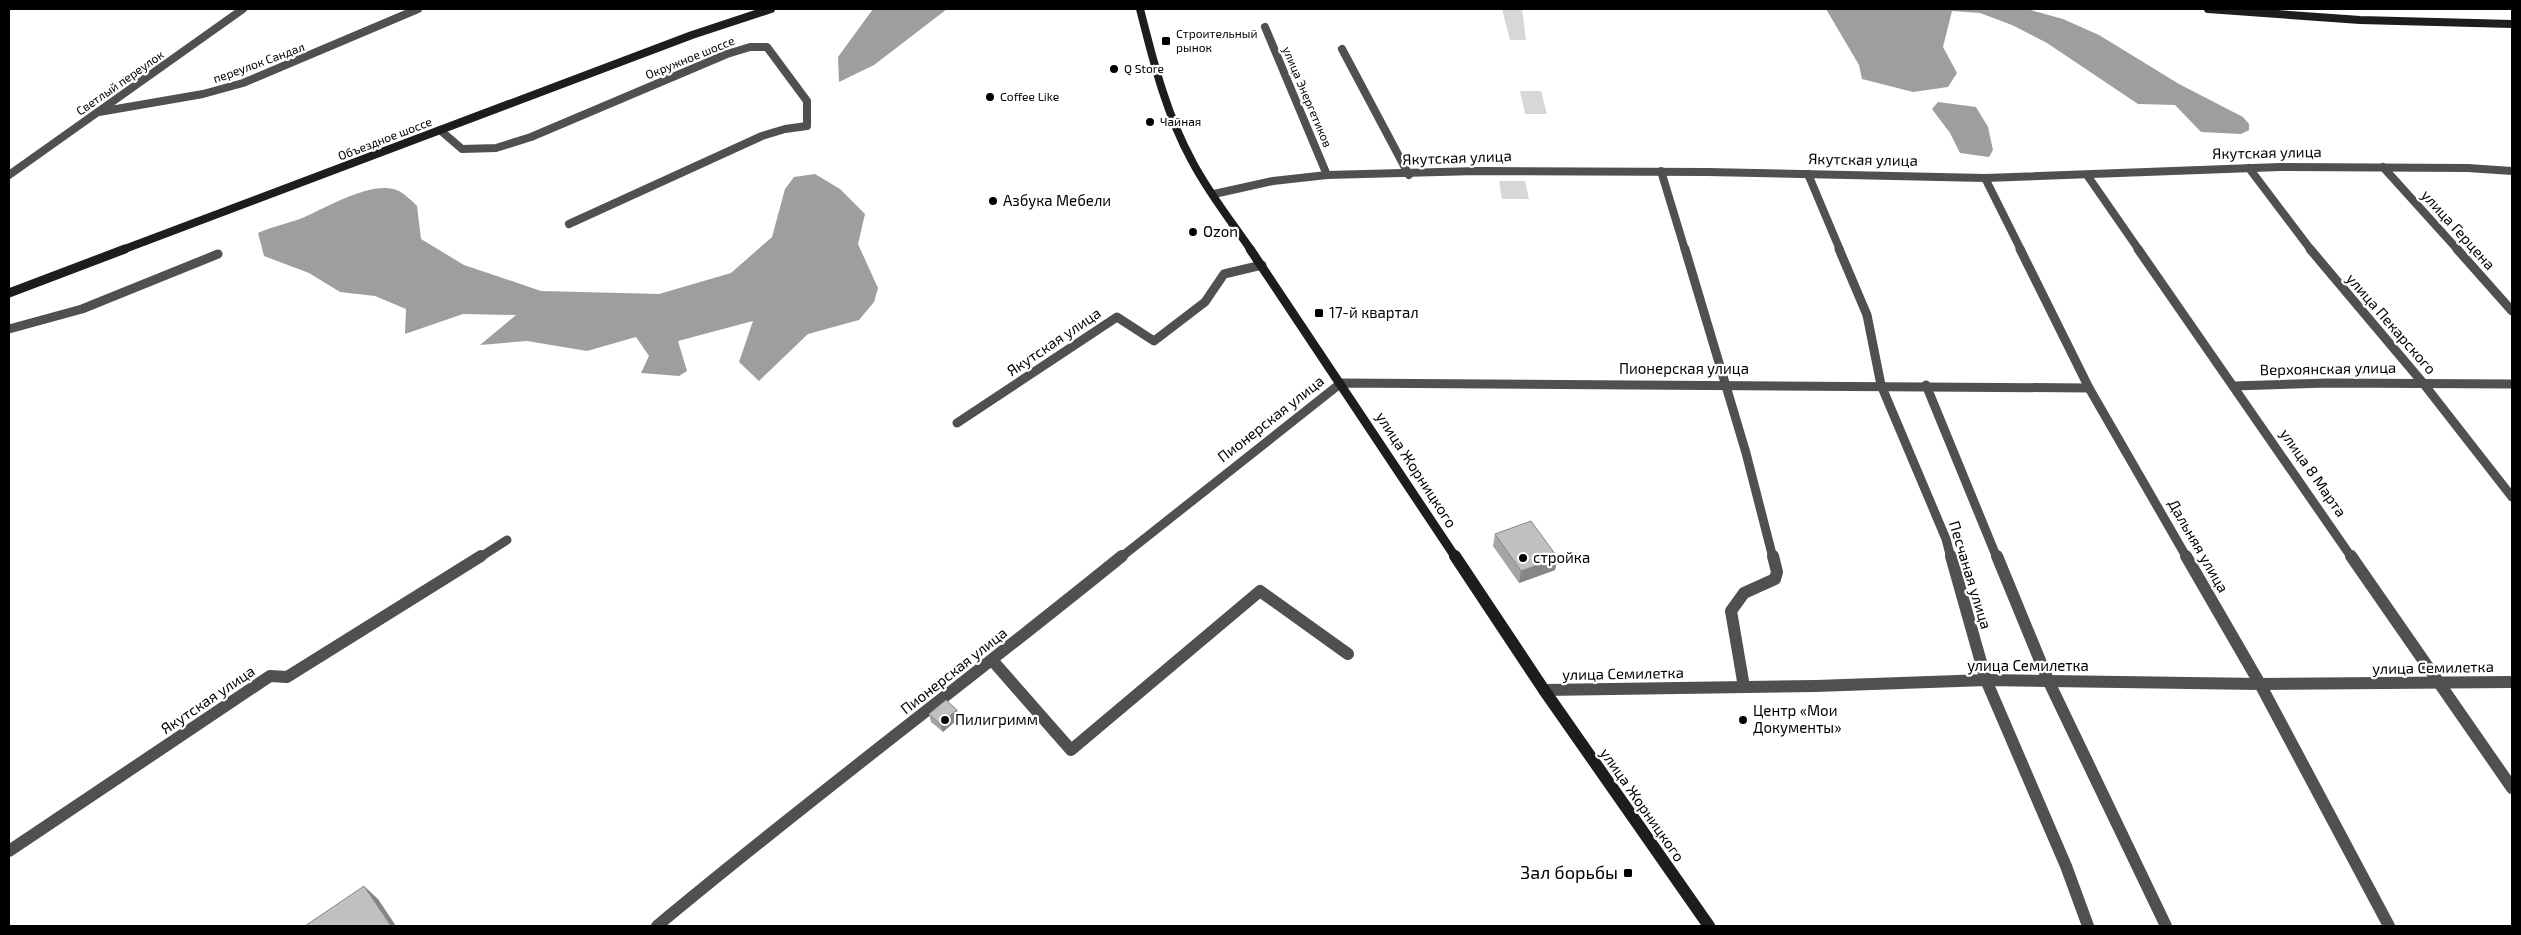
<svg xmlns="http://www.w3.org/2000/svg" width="2521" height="935" viewBox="0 0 2521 935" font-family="'Exo 2',sans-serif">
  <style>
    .green { fill: #d7d7d7 }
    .water { fill: #9e9e9e }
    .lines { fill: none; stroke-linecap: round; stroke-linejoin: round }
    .minor-far2 { stroke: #505050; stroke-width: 8 }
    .minor-far1 { stroke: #505050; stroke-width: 9 }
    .minor { stroke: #505050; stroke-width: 12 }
    .secondary-far2 { stroke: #1d1d1d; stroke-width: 8 }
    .secondary-far1 { stroke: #1d1d1d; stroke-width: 9 }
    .secondary { stroke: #1d1d1d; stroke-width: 12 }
    .wall { fill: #a5a5a5 }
    .shaded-wall { fill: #868686 }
    .building { fill: #c0c0c0; stroke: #868686 }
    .poi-dot { fill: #000; stroke: #fff; stroke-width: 2 }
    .labels { text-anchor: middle; stroke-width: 4.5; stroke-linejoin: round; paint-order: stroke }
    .far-poi-label { font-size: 12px; fill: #000; stroke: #fff; text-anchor: start }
    .far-street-label { font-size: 12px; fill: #000; stroke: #fff }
    .street-label { font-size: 15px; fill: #000; stroke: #fff }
    .poi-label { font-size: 15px; fill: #000; stroke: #fff; text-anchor: start }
    .near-poi-label { font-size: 18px; fill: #000; stroke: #fff; text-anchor: end }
  </style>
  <rect width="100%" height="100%" fill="#fff"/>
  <g class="green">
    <polygon points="1502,9 1522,9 1526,40 1510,40"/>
    <polygon points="1520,91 1541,91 1547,114 1525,114"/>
    <polygon points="1499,181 1525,181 1529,199 1502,199"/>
  </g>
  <g class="water">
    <polygon points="873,9 947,9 874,65 839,82 838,57"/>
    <polygon points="1826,9 2027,9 2063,19 2099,35 2179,84 2243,117 2249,124 2249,130 2241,134 2201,132 2175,105 2138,104 2047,43 2012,25 1980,13 1952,11 1943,47 1957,73 1948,87 1913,92 1862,79 1859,65"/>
    <polygon points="1938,102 1976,107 1988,127 1993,150 1989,157 1960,153 1950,133 1932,109"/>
    <path d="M815,174L840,189L865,214L858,244L878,288L874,302L859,320L808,334L759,381L739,362L753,321L678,341L687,371L679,376L641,373L649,356L636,337L587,351L527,341L480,345L516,315L463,314L405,334L406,309L375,296L340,292L309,273L264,256L258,233C275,225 293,223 309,215C330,205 376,179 399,191C406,195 412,201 417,206L421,239L464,265L541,291L659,294L731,273L772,237L785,189L794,177Z"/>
  </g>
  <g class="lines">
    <g class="minor-far2">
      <polyline points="1265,27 1327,175"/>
      <polyline points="1342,49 1409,175"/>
      <polyline points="99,112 203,94 243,83 418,9"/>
      <polyline points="440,130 462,149 496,148 531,137 727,54 750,47 767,47 807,101 807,126 785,129 762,136 569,224"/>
      <polyline points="2383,167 2458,250"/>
      <polyline points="2249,168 2311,250"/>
      <polyline points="1661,171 1685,250"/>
      <polyline points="1808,174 1840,250"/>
      <polyline points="9,175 243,9"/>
      <polyline points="2087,175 2139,250"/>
      <polyline points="1985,178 2021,250"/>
      <polyline points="1214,194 1273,181 1327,175 1477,171 1707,172 1985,178 2280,167 2468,168 2512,171"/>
    </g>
    <g class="minor-far1">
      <polyline points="1685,249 1746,453 1773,558"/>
      <polyline points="1839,249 1867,315 1881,385 1946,539 1951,558"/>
      <polyline points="2020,249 2089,388 2187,558"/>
      <polyline points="2138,249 2352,558"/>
      <polyline points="2310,249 2423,383 2512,497"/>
      <polyline points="2457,249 2512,311"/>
      <polyline points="9,329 82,309 218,254"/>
      <polyline points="1926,385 1997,558"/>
      <polyline points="2234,386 2328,383 2512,384"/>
      <polyline points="957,423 1117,317 1154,341 1205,302 1224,274 1262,265"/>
      <polyline points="479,558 507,540"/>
      <polyline points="1120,558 1341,383 2089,388"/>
    </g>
    <g class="minor">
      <polyline points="1951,556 1986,680 2066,866 2088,926"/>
      <polyline points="1997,556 2048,680 2166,926"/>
      <polyline points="2186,556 2260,684 2389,926"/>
      <polyline points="2351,556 2512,788"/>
      <polyline points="992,660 1071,750 1260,591 1348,654"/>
      <polyline points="1744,687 1731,611 1744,593 1775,579 1777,572 1773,556"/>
      <polyline points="1544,690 1816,686 1986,680 2260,684 2512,682"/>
      <polyline points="9,851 270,676 287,677 481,556"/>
      <path d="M657,926C809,799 968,681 1122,556"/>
    </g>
    <g class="secondary-far2">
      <path d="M1140,9C1153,60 1166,114 1192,161C1208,192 1231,221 1251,250"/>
      <polyline points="2208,9 2360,20 2512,24"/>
      <polyline points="122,250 692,35 771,9"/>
    </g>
    <g class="secondary-far1">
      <polyline points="1250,249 1456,558"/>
      <polyline points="9,293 125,249"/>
    </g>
    <polyline class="secondary" points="1455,556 1544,690 1709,926"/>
  </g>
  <g class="wall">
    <polygon points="1495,534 1555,570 1519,583 1493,546"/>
    <polygon points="957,710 959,718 943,732 931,722 929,714"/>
  </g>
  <g class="shaded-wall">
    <polygon points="1558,558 1555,570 1519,583 1521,571"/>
    <polygon points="957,710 959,718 943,732 940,724"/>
    <polygon points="364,886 378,899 396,926 391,926"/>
  </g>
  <g class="building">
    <polygon points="1531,521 1558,558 1521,571 1495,534"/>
    <polygon points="946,700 957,710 940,724 929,714"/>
    <polygon points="364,886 391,926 305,926"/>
  </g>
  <g class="poi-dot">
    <rect x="1161" y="36" width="10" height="10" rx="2.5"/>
    <circle cx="1114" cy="69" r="5"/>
    <circle cx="990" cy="97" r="5"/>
    <circle cx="1150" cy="122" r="5"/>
    <circle cx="993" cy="201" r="5"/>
    <circle cx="1193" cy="232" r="5"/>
    <rect x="1314" y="308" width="10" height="10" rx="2.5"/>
    <circle cx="1523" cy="558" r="5"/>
    <circle cx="945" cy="720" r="5"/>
    <circle cx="1743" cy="720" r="5"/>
    <rect x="1623" y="868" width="10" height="10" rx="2.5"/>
  </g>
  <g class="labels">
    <g class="far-poi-label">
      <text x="1176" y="38">Строительный<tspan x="1176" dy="14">рынок</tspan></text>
      <text x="1124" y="73">Q Store</text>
      <text x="1000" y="101">Coffee Like</text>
      <text x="1160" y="126">Чайная</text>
    </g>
    <g class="far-street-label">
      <text transform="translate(690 58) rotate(-22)" y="4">Окружное шоссе</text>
      <text transform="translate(259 63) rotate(-20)" y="4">переулок Сандал</text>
      <text transform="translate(120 83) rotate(-35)" y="4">Светлый переулок</text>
      <text transform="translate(1307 97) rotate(67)" y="4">улица Энергетиков</text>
      <text transform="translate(385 139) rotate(-21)" y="4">Объездное шоссе</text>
    </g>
    <g class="street-label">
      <text transform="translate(2267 153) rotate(-1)" y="5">Якутская улица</text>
      <text transform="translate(1457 158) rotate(-2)" y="5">Якутская улица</text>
      <text transform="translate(1863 160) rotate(1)" y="5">Якутская улица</text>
      <text transform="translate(2458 230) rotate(48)" y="5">улица Герцена</text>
      <text transform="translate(2391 324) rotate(49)" y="5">улица Пекарского</text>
      <text transform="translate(1054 342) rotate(-34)" y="5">Якутская улица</text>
      <text x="1684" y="374">Пионерская улица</text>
      <text transform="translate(2328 369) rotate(-1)" y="5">Верхоянская улица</text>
      <text transform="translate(1271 419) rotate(-38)" y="5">Пионерская улица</text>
      <text transform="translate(1416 470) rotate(57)" y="5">улица Жорницкого</text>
      <text transform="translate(2313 473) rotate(55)" y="5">улица 8 Марта</text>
      <text transform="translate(2198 546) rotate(60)" y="5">Дальняя улица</text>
      <text transform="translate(1970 575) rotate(73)" y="5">Песчаная улица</text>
      <text x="2028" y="671">улица Семилетка</text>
      <text transform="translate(2433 668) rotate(-1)" y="5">улица Семилетка</text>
      <text transform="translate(954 671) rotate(-38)" y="5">Пионерская улица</text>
      <text transform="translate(1623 674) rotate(-1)" y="5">улица Семилетка</text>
      <text transform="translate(208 700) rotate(-34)" y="5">Якутская улица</text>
      <text transform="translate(1642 805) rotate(55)" y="5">улица Жорницкого</text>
    </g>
    <g class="poi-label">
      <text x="1003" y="206">Азбука Мебели</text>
      <text x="1203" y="237">Ozon</text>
      <text x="1329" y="318">17-й квартал</text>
      <text x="1533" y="563">стройка</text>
      <text x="1753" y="716">Центр «Мои<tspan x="1753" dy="17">Документы»</tspan></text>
      <text x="955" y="725">Пилигримм</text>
    </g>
    <g class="near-poi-label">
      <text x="1618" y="879">Зал борьбы</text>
    </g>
  </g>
  <rect width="2521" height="935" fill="none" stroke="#000000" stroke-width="20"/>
</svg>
